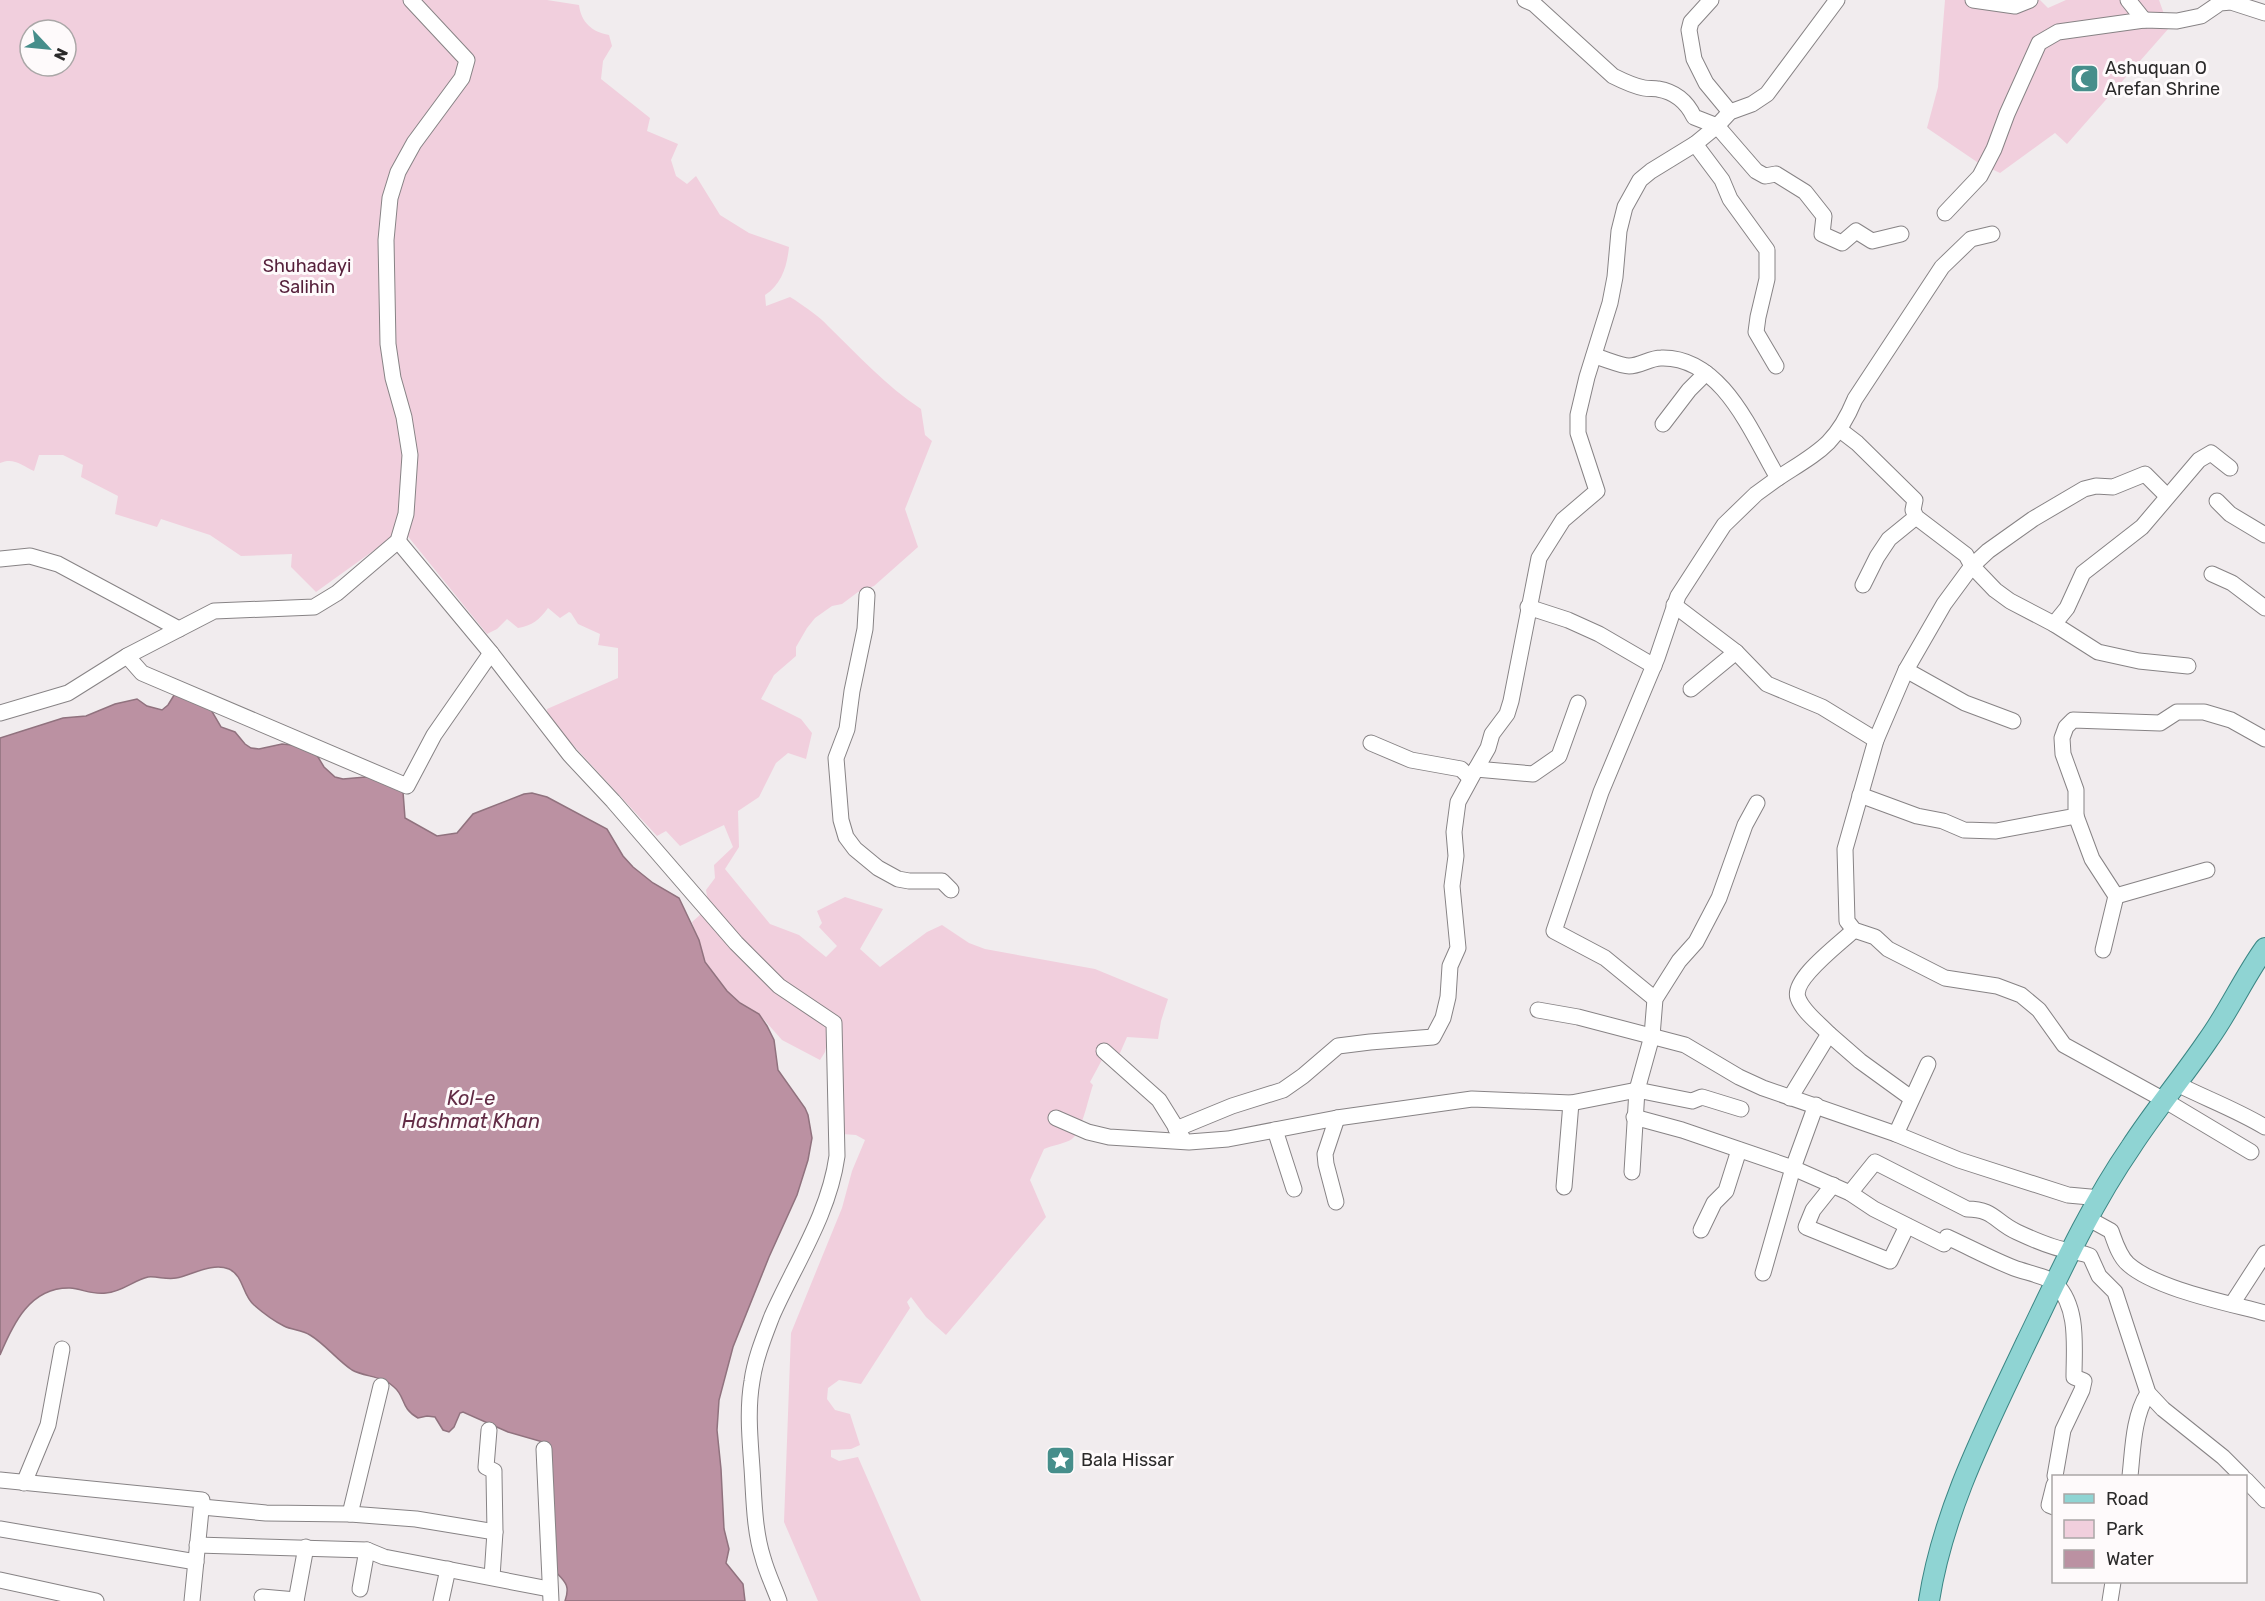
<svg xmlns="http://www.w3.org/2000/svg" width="2265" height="1601" viewBox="0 0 2265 1601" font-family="Rubik,sans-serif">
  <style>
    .green { fill: #f1cfdd; fill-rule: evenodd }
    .water { fill: #bb91a2; stroke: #90727e; stroke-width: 1.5 }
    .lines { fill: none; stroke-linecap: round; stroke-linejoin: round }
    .minor-casing { stroke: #878385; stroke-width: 17 }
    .major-casing { stroke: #3b8684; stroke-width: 22 }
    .minor { stroke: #fff; stroke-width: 15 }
    .major { stroke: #8fd4d3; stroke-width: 20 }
    .labels { text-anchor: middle; stroke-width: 6; stroke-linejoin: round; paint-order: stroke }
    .poi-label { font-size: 18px; fill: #2b2a2a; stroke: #fefafb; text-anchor: start }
    .park-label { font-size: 18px; fill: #551f3a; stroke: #fefafb }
    .water-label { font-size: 20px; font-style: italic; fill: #632c46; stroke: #fefafb }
  </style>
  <rect width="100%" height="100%" fill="#f1ecee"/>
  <g class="green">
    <path d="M0,0H547L579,5C581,22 592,32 609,35L612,46L603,61L601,79L650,118L647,131L678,144L671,160L676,176L687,184L696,176L720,215L749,233L789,247C787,266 782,284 765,295L766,306L790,297L795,300C806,308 819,316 828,326C858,355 886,386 921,409L925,435L932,441L905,509L918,547L874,586L858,592L842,604L832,606L815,618L807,628L796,647V656L774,675L761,699L801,719L812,733L806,759L788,753L776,763L759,797L738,811L739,847L725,869L770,924L799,935L826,957L837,946L819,927L822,923L817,911L845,897L883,909L860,949L880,967L927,932L942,925L969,943L985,949L1095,969L1168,999L1161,1021L1158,1039L1127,1037L1120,1053L1103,1058L1090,1082L1093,1085C1088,1099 1082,1131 1072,1139C1065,1144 1052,1145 1044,1149L1030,1180L1046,1217L946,1335L926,1317L911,1297L907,1302L910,1308L861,1384L839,1380L828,1388L827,1399L835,1410L850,1414L860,1445L851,1449L831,1450V1457L839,1461L858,1457L921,1601H818L784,1522L791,1333L842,1208L852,1171L865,1140L856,1135L842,1134L829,1034L825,1052L820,1060L782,1040L759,1014L740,1003L727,991L705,962L692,922L709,907L706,890L715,878L714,865L733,847L724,825L680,846L666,831L657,836L548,718L547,709L618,678V648L598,645L600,634L578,624L571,613L569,612L560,618L548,608C540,619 532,626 518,628L507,619L497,629L487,634L406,534L380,546L316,592L291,567L292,554L241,556L210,535L161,519L157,527L115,514L118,496L81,477L83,465L63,455H39L34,471C22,465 13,457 0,463ZM30,30H66V66H30Z"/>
    <polygon points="1945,0 2040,0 2048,8 2066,0 2159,0 2169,28 2067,144 2055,133 2000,173 1977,162 1927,128 1938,87"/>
  </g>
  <path class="water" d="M176,692L210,708L221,727L235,732L245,744L251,748L259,749L282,744L312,747L324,767L335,777L343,779L377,776L403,792L405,818L437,836L457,833L473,814L524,794L532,793L547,797L607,829L623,856L633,867L653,883L679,898L699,940L705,962L727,991L740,1003L759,1014L767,1026L774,1040L778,1070L805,1108L808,1115L812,1138L808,1160L797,1195L769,1257L733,1347L719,1400L717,1430L721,1469L724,1529L729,1549L726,1563L743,1584L745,1601H565C571,1584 564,1581 553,1569L543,1442L508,1432L463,1412L460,1413L454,1427L449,1432L443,1430L435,1417L427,1416L418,1418C400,1408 406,1397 394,1387C383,1376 365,1377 352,1370C337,1360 325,1344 310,1335C302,1330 292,1330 284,1326C274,1321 262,1312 254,1305C242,1295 244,1276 229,1269C212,1262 192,1275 176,1278C167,1280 157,1276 148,1277C134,1280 122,1292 106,1293C93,1295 82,1289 70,1288C30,1287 13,1324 0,1355V738L63,718L86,716L115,704L137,699L147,706L162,710L168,705Z"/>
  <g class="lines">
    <defs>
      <g id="minor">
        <path d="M1525,0L1534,4L1613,76C1623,81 1633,86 1644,88C1649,89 1654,88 1658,89C1676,92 1687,102 1694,117L1717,126L1756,171L1765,176L1776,174L1805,192L1824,216L1822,234L1842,243L1856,231L1872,241L1901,234"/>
        <polyline points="1711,0 1691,22 1689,30 1694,59 1706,83 1730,112"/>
        <polyline points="1973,0 2015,6 2030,0"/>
        <polyline points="2128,0 2144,20"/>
        <polyline points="1695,144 1722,180 1730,199 1767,250 1767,279 1758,317 1756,332 1776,366"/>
        <polyline points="1945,213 1980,176 1994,149 2007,114 2039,43 2058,32 2144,20 2177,21 2201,16 2220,3 2231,2 2265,13"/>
        <path d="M1594,356C1603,358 1621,366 1629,366C1640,366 1650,358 1661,358C1722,356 1752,434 1778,478L1756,494L1724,525L1678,596L1657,658L1601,792L1554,931L1605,958L1655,999"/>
        <polyline points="1663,424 1689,390 1706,373"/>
        <polyline points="1840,430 1857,443 1915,500 1913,510 1916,517 1966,555 1972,566 1995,590 2010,601 2054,624"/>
        <path d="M1778,478C1818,452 1836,445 1855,399L1942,267L1971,239L1992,234"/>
        <polyline points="2167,496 2145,474 2113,487 2096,486 2084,489 2033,519 1988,551 1972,566 1944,604 1906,670 1876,740 1845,849 1847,921 1854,930 1875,937 1888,949 1945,978 1997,986 2021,995 2039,1010 2064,1045 2164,1100 2251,1152"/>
        <polyline points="2217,501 2230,514 2265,535"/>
        <path d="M398,541L491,653L570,755L613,801L736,943L779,986L834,1023L837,1156C829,1214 795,1264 772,1316C764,1337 755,1359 752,1381C747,1410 750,1439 752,1468C754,1497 754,1530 763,1558C767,1573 774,1587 779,1601"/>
        <polyline points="0,559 30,556 58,564 179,629"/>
        <polyline points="2212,574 2232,583 2265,608"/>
        <polyline points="1863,585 1877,557 1889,539 1916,517"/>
        <polyline points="867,595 865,629 852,691 847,729 836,758 841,820 846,837 855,849 878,868 898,879 909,881 942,881 951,890"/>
        <polyline points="1674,605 1736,652 1767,684 1822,707 1876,740"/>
        <polyline points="1528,607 1568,620 1599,634 1654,666"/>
        <polyline points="127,656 142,673 407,786 434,735 491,653"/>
        <polyline points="2188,666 2139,661 2098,652 2054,624 2067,608 2083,573 2142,527 2199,460 2211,453 2230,468"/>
        <polyline points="1906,670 1965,703 2013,721"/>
        <polyline points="1691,689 1736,652"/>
        <polyline points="0,713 68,693 127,656 214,611 314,607 337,593 398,541 406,514 410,455 404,417 393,378 388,344 386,240 390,198 398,172 414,143 462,78 467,60 411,0"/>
        <polyline points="1371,743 1411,760 1461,769 1470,778"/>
        <polyline points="1476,769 1488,748 1492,734 1507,714 1511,701 1539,558 1563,520 1597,491 1578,433 1578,415 1587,377 1610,303 1615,277 1619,231 1625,207 1640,180 1651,171 1695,144 1717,126 1730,112 1752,104 1767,94 1837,0"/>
        <polyline points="1860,795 1917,816 1943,821 1964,830 1996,831 2076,816 2076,790 2063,754 2062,738 2066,727 2073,720 2160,723 2177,712 2204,712 2231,720 2265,739"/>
        <polyline points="2076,816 2092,859 2116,896 2103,950"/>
        <polyline points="2116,896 2207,870"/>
        <polyline points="1538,1010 1578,1017 1685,1045 1739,1077 1763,1088 1896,1134 1959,1160 2068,1195 2101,1198"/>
        <polyline points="1829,1034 1860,1061 1911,1098"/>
        <polyline points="1104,1051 1159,1100 1182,1137"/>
        <path d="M2177,1084C2207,1099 2237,1110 2265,1127"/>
        <path d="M1790,1098L1829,1034C1819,1023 1803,1012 1798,998C1791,979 1841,943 1854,930"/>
        <path d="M1634,1117L1682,1130L1793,1168L1850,1193L1874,1209L1944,1244L1947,1237C1969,1247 1991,1259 2014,1268C2024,1272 2050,1277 2056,1284C2079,1308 2074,1347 2074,1377L2084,1381L2082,1390L2063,1430L2055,1476"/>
        <polyline points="1056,1118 1088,1132 1109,1137 1189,1142 1228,1139 1337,1118 1472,1099 1571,1103 1637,1090 1692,1101 1702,1097 1741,1109"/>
        <polyline points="1176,1129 1232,1106 1283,1090 1303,1076 1338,1046 1370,1042 1433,1037 1443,1018 1448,997 1450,966 1458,948 1452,886 1456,856 1454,832 1458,802 1476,769 1533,774 1559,756 1578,703"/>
        <polyline points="1275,1130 1294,1189"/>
        <polyline points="1896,1134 1928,1064"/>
        <polyline points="1632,1172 1637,1090 1652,1036 1655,999 1679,961 1696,942 1719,898 1745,825 1757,803"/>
        <polyline points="1833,1185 1813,1210 1806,1227 1890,1261 1907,1226"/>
        <polyline points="1564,1187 1571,1103"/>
        <path d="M1850,1193L1875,1162L1967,1209C1994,1209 1995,1222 2017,1232C2032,1239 2056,1249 2071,1251C2078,1253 2083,1253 2090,1256L2099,1276L2115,1292L2148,1393L2163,1409L2223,1457L2242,1476"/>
        <polyline points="1336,1202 1326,1164 1325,1154 1337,1118"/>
        <path d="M2089,1219L2111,1231C2115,1242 2119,1256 2128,1264C2156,1289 2228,1303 2265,1313"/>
        <polyline points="1701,1230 1714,1203 1726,1191 1739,1150"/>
        <polyline points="1763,1273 1793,1168 1816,1105"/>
        <polyline points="2232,1304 2265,1253"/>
        <polyline points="489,1430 486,1467 494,1471 494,1475 495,1532"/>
        <polyline points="544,1449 551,1601"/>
        <path d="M2130,1476C2133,1449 2133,1417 2148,1393"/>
        <polyline points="0,1480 202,1500 192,1601"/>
        <polyline points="2246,1480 2265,1500"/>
        <polyline points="24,1483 48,1425 62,1349"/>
        <polyline points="2054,1485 2049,1505 2054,1507"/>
        <polyline points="202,1507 266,1513 350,1514 416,1519 495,1532 492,1577"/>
        <polyline points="350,1514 381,1386"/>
        <polyline points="0,1529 196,1562"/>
        <polyline points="197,1545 367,1550 384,1557 549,1589"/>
        <polyline points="0,1580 96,1601"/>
        <polyline points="360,1589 367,1550"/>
        <polyline points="262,1597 296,1600"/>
        <polyline points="296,1601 306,1547"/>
        <polyline points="441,1601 448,1569"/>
        <polyline points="2110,1601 2113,1582"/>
      </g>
      <path id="major" d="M1929,1601C1943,1510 1987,1426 2026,1343C2058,1277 2089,1208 2131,1147C2155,1110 2183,1077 2208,1040C2229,1011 2244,977 2265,948"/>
    </defs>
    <use href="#minor" class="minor-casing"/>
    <use href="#major" class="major-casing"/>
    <use href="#minor" class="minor"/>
    <use href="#major" class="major"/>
  </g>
  <defs>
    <symbol id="mosque-square" viewBox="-11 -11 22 22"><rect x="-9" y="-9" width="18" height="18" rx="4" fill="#468e8b" stroke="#fefafb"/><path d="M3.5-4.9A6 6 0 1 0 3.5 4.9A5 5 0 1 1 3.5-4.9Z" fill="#fff"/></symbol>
    <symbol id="sight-square" viewBox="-11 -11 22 22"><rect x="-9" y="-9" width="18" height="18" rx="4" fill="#468e8b" stroke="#fefafb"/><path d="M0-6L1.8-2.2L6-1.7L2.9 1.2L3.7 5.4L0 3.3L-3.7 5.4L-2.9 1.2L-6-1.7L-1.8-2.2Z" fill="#fff"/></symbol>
  </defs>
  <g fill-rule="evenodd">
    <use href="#mosque-square" x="2068" y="62" width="33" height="33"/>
    <use href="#sight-square" x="1044" y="1444" width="33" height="33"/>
  </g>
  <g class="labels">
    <g class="poi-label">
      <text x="2105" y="74">Ashuquan O<tspan x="2105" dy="21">Arefan Shrine</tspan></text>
      <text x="1081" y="1466">Bala Hissar</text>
    </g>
    <g class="park-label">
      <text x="307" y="272">Shuhadayi<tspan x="307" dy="21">Salihin</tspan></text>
    </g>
    <g class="water-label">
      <text x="471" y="1105">Kol-e<tspan x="471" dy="23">Hashmat Khan</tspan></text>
    </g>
  </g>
  <rect x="2052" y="1475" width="195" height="108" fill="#fefafb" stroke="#aaa7a7" stroke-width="1.5"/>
  <rect x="2064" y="1494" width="30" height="9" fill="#8fd4d3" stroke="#aaa7a7" stroke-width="1.5"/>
  <text x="2106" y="1505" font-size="18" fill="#2b2a2a">Road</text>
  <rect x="2064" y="1520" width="30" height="18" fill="#f1cfdd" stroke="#aaa7a7" stroke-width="1.5"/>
  <text x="2106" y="1535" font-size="18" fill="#2b2a2a">Park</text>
  <rect x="2064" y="1550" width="30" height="18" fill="#bb91a2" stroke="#aaa7a7" stroke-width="1.5"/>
  <text x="2106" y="1565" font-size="18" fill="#2b2a2a">Water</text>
  <g transform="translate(48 48) rotate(116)"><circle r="28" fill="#fefafb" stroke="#aaa7a7" stroke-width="1.5"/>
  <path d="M0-4.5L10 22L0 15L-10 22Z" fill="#468e8b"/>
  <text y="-9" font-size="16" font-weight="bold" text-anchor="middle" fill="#2b2a2a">N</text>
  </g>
</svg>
